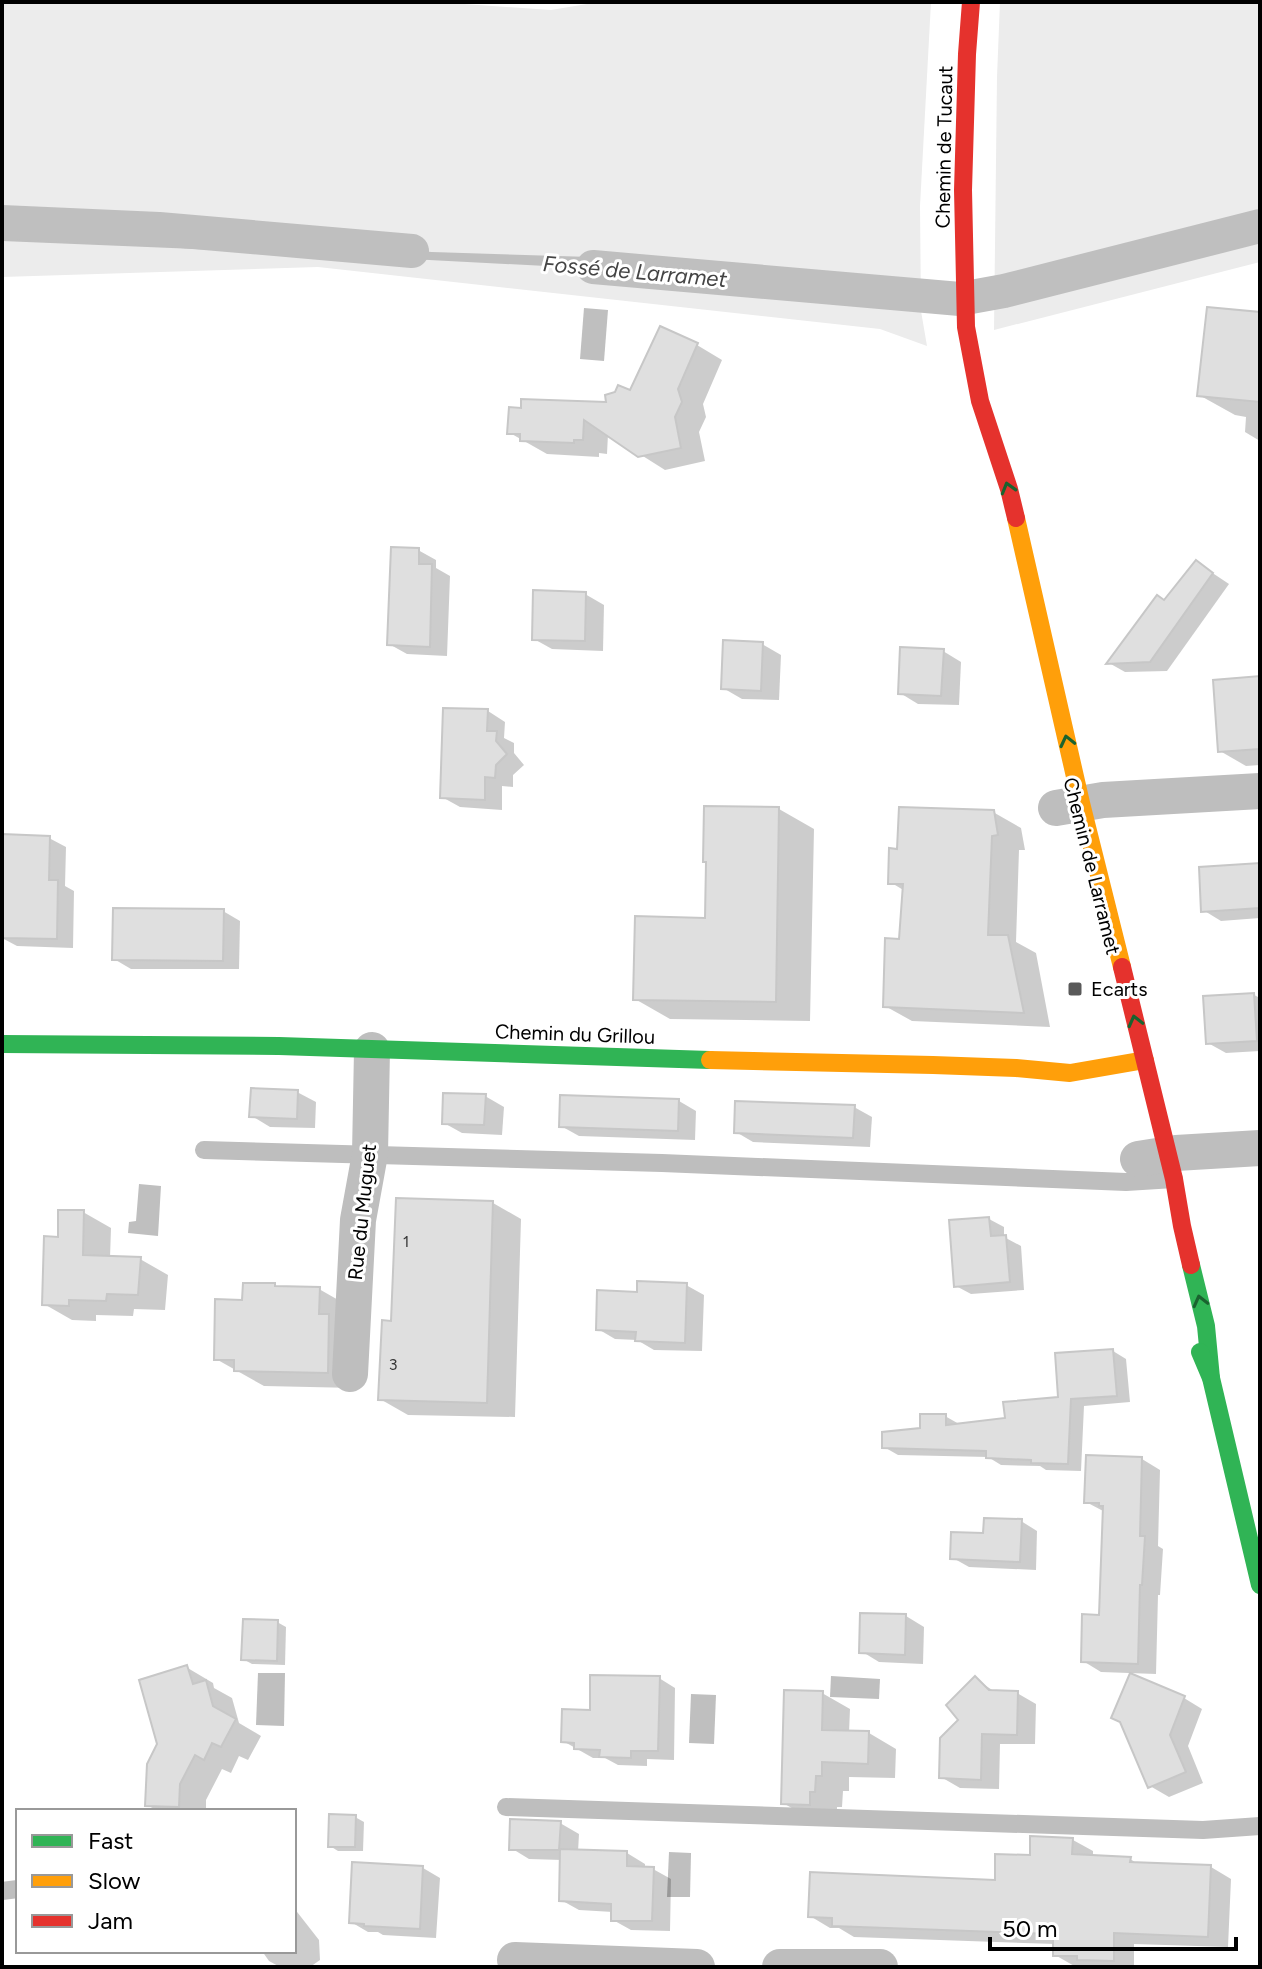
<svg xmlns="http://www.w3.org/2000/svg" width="1262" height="1969" viewBox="0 0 1262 1969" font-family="Figtree,sans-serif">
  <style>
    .green { fill: #ececec }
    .water { fill: #bfbfbf }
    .shadow { fill: #0003 }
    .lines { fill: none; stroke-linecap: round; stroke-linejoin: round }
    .canal { stroke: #bfbfbf; stroke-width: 34 }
    .building { fill: #dfdfdf; stroke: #c7c7c7; stroke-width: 2 }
    .lane { stroke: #bebebe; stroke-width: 18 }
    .street { stroke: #bebebe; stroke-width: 36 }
    .fast { stroke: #30b455; stroke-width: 18 }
    .slow { stroke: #ff9f0a; stroke-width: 18 }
    .jam { stroke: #e5322d; stroke-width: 18 }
    .oneway { stroke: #1a632f }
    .poi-dot { fill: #595959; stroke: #fff; stroke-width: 3 }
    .labels { text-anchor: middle; stroke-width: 6; stroke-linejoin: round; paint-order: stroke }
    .number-label { font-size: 16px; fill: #383838 }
    .street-label { font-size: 20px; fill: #000; stroke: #fff }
    .poi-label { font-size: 20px; fill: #000; stroke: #fff; text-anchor: start }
    .water-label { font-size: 22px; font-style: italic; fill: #444; stroke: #fff }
  </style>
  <rect width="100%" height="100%" fill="#fff"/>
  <g class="green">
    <polygon points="2,2 436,2 551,10 599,2 931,2 920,206 921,311 927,346 880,329 318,267 2,277"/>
    <polygon points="1000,2 1260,2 1260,262 994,330 997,77"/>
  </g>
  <g class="water">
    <polygon points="2,231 255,243 313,243 432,252 591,257 621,261 719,266 749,270 868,277 940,289 941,303 917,298 807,283 661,272 315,254 2,241"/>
    <polygon points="584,308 608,310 604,361 580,359"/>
    <polygon points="139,1184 161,1186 158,1236 128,1233 129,1222 136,1221"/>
    <polygon points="258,1673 285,1673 284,1726 256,1725"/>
    <polygon points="831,1676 880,1679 879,1699 830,1697"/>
    <polygon points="691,1694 716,1695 714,1744 689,1743"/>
    <polygon points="669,1852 691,1853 690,1897 667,1897"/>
  </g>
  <g class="shadow">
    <polygon points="1260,315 1260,441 1245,432 1246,417 1235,415 1199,395"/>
    <polygon points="661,328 697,345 722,360 703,404 706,417 699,432 705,461 665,470 608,434 607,454 599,453 599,457 547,454 510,433 609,404 631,392"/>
    <polygon points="418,550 436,560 436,568 450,576 447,656 407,654 389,644"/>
    <polygon points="1196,562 1229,584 1167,671 1125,672 1109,663"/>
    <polygon points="585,594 604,605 603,651 552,649 534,639"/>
    <polygon points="762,644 781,655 779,700 742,699 723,688"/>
    <polygon points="943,651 961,662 959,705 918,704 900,693"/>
    <polygon points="1260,678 1260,765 1246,766 1220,751"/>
    <polygon points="488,711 505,722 504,738 514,743 514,753 524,765 513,775 513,787 502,786 502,810 460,807 442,797"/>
    <polygon points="779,809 814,829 810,1021 670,1019 635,999 707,920"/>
    <polygon points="993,812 1021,828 1025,850 1019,850 1016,942 1036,953 1050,1027 912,1021 885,1006 901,941 905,891 890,882 899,851"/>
    <polygon points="49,838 66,847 65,886 74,891 73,948 17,946 2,938 2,883"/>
    <polygon points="1260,865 1260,918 1221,921 1203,910"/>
    <polygon points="223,911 240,921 239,969 131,969 114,959"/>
    <polygon points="1254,995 1260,998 1260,1051 1226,1053 1208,1043"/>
    <polygon points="297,1092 316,1102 315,1128 270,1127 252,1116"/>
    <polygon points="485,1096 504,1107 502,1135 462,1133 444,1123"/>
    <polygon points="679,1101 696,1111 695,1140 579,1136 561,1126"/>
    <polygon points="854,1107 872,1117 870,1147 753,1142 736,1132"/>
    <polygon points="493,1203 521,1219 515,1417 408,1415 380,1399 393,1323"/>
    <polygon points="83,1212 111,1228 110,1258 140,1259 168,1275 165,1310 134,1309 133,1316 96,1315 96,1321 72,1320 44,1304 60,1239"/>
    <polygon points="989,1219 1004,1227 1004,1237 1021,1246 1024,1290 971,1294 956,1286"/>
    <polygon points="275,1285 280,1288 319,1289 347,1305 355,1388 264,1386 216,1359"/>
    <polygon points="686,1285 704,1295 702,1351 654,1350 637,1340 615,1339 598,1329 639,1294"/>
    <polygon points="1113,1351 1126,1359 1130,1402 1084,1406 1081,1471 1046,1470 1040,1466 1001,1465 988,1457 898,1455 884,1447 922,1430 945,1416 959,1424 1007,1420 1060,1399"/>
    <polygon points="1142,1459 1160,1470 1158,1546 1163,1549 1160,1595 1158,1595 1156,1674 1101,1672 1083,1661 1101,1617 1105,1512 1086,1502"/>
    <polygon points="1021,1521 1037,1531 1036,1570 969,1567 953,1558 985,1536"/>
    <polygon points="906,1616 924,1627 923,1664 879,1662 861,1651"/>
    <polygon points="277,1622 286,1627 285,1665 252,1664 243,1659"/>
    <polygon points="186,1667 213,1683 214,1688 232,1698 239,1723 261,1736 248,1760 239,1756 231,1773 222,1769 206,1800 206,1811 158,1811 147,1805 160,1744"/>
    <polygon points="659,1678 675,1688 674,1760 647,1759 647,1766 618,1765 605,1758 593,1758 563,1741 592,1712"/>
    <polygon points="975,1679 997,1693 1017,1693 1036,1704 1035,1744 1000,1744 999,1789 960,1788 941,1777"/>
    <polygon points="822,1693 850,1709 849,1733 869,1733 896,1749 895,1778 849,1777 849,1791 843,1791 842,1807 837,1807 837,1820 811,1819 783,1803"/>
    <polygon points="1184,1698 1202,1709 1188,1746 1203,1783 1169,1797 1150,1786"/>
    <polygon points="355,1817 364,1822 363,1851 338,1851 330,1846"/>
    <polygon points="560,1823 579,1834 578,1852 627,1853 645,1864 645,1868 653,1869 671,1879 670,1931 631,1930 613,1920 613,1912 579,1910 561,1900 562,1860 529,1859 511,1848"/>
    <polygon points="1073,1840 1093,1851 1093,1857 1130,1859 1140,1865 1211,1867 1231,1879 1228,1947 1134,1944 1134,1967 1076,1967 1055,1955 1055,1944 854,1937 839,1928 830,1928 810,1916 997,1882 1032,1857"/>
    <polygon points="354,1864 423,1868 440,1878 436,1938 383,1935 378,1932 368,1932 351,1922"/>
    <polygon points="294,1908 319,1940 320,1960 310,1967 280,1967 269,1961 262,1951 294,1951"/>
  </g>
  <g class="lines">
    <g class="canal">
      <polyline points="2,222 159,229 412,251"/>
      <polyline points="593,267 960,299 1004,291 1260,226"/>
    </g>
  </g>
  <g class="building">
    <polygon points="1207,307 1260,312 1260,402 1197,396"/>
    <polygon points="660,326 698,343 678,389 682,402 675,417 681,448 638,457 584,420 583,440 574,440 574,443 520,441 520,434 507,434 509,407 521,408 521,399 606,402 605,395 615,392 618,385 630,390"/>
    <polygon points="391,547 419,548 419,564 432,564 430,647 387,645"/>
    <polygon points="1196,560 1213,573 1150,662 1106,664 1157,595 1164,600"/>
    <polygon points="533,590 586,592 585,641 532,640"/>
    <polygon points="723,640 763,642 761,691 721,689"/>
    <polygon points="900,647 944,649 941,696 898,694"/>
    <polygon points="1260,676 1260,749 1218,752 1213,680"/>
    <polygon points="443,708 488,709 487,731 497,731 496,741 507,754 496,765 495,778 485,777 485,800 440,798"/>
    <polygon points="704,806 779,807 776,1002 633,1000 635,916 705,918 706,862 703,862"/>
    <polygon points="899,807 994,810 998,835 992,836 988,935 1008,935 1024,1013 883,1007 885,938 899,939 903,884 888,884 889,848 897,849"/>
    <polygon points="2,834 50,836 49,880 58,880 57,939 2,938"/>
    <polygon points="1260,863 1260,908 1201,912 1199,867"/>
    <polygon points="113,908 224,909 223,961 112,960"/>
    <polygon points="1254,993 1257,1041 1206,1044 1203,996"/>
    <polygon points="251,1088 298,1090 297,1119 249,1117"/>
    <polygon points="443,1093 486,1094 484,1125 442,1124"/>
    <polygon points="560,1095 679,1099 678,1131 559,1127"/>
    <polygon points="735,1101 855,1105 853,1138 734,1133"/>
    <polygon points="396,1198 493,1201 487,1403 378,1400 382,1320 391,1321"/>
    <polygon points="58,1210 84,1210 83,1255 141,1257 138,1295 107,1294 106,1301 69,1300 69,1306 42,1305 44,1236 58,1237"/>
    <polygon points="989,1217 991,1236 1006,1235 1010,1282 954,1287 949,1220"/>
    <polygon points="637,1281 687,1283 685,1343 635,1341 636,1332 596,1330 597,1290 637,1292"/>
    <polygon points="243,1283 275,1283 275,1286 320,1287 319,1314 329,1314 328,1373 234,1371 234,1360 214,1360 215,1299 242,1300"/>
    <polygon points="1113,1349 1117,1396 1071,1399 1068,1464 1031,1463 1031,1460 986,1458 986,1451 882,1448 882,1432 920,1428 920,1414 946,1414 946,1425 1005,1418 1003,1402 1058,1397 1055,1353"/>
    <polygon points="1086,1455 1142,1457 1140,1536 1145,1536 1142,1585 1140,1585 1138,1664 1081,1662 1082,1614 1099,1615 1103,1506 1099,1506 1099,1503 1084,1503"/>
    <polygon points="984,1518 1022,1519 1020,1562 950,1559 951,1532 983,1533"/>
    <polygon points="860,1613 906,1614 905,1655 859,1653"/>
    <polygon points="243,1619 278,1620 277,1661 241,1660"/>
    <polygon points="187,1665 193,1684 206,1680 213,1706 236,1719 221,1747 212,1743 204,1760 195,1755 180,1784 179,1807 145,1806 147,1764 157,1744 139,1680"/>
    <polygon points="1130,1673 1185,1696 1170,1735 1186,1772 1148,1788 1120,1722 1111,1718"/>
    <polygon points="590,1675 660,1676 658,1751 631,1751 631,1758 599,1757 600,1750 574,1749 574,1743 561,1742 562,1709 590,1710"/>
    <polygon points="975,1676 989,1690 1018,1691 1017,1735 982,1734 981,1780 939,1778 940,1738 958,1720 946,1705"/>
    <polygon points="784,1690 823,1691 822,1730 869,1731 868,1764 822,1762 822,1776 816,1776 815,1792 810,1792 810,1805 781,1804"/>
    <polygon points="329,1814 356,1815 355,1847 328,1847"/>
    <polygon points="510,1819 561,1821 559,1850 509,1850"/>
    <polygon points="1030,1836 1073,1838 1072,1854 1131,1857 1130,1862 1211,1865 1208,1937 1114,1933 1114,1961 1077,1960 1077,1956 1053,1956 1053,1934 832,1926 832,1918 808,1917 810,1872 995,1880 995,1854 1030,1855"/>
    <polygon points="560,1849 627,1851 627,1866 654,1867 652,1921 611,1921 611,1904 559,1901"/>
    <polygon points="352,1862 423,1866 420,1929 364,1926 364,1924 349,1923"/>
  </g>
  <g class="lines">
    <g class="lane">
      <polyline points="204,1150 662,1163 1126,1182 1174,1179"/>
      <polyline points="506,1807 1203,1830 1260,1826"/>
      <polyline points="2,1891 18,1889"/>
    </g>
    <g class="street">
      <polyline points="1056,808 1103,800 1260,791"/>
      <polyline points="1138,1159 1176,1153 1260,1148"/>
      <polyline points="350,1374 358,1220 370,1154 372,1050"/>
      <polyline points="515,1960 697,1967"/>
      <polyline points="780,1967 880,1967"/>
    </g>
    <g class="fast">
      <polyline points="2,1044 279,1046 710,1060"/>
      <polyline points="1191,1265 1206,1326 1211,1378"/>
      <polyline points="1200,1352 1211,1378 1260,1585"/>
    </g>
    <g class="slow">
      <polyline points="1016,518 1081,803 1122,967"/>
      <polyline points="710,1060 933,1065 1016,1068 1070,1073 1145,1060"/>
    </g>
    <g class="jam">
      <polyline points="971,2 967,54 963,190 966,327 980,401 1009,489 1016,518"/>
      <polyline points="1122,967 1174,1179 1182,1226 1191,1265"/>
    </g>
  </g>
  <defs><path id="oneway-chevron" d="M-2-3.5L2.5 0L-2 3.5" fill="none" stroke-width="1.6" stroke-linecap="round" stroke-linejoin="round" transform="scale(2)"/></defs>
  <g class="oneway">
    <use href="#oneway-chevron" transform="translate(1008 488) rotate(-106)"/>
    <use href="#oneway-chevron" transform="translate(1067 741) rotate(-103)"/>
    <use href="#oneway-chevron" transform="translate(1135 1021) rotate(-104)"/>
    <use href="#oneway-chevron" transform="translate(1200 1301) rotate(-104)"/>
  </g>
  <rect class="poi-dot" x="1067" y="981" width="16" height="16" rx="4"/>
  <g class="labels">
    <g class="number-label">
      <text x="406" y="1247">1</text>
      <text x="393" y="1370">3</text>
    </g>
    <g class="street-label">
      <text transform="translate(944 147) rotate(-89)" y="7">Chemin de Tucaut</text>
      <text transform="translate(1092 866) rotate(76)" y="7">Chemin de Larramet</text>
      <text transform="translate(575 1034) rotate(2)" y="7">Chemin du Grillou</text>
      <text transform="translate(362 1212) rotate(-84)" y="7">Rue du Muguet</text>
    </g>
    <g class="poi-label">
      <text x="1091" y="996">Ecarts</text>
    </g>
    <g class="water-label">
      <text transform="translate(635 271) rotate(5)" y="8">Fossé de Larramet</text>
    </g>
  </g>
  <rect width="1262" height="1969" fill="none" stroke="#000000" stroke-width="8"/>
  <rect x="16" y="1809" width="280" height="144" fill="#ffffff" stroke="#999999" stroke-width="2"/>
  <rect x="32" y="1835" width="40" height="12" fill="#30b455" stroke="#999999" stroke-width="2"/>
  <text x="88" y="1849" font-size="24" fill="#000000">Fast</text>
  <rect x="32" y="1875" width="40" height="12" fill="#ff9f0a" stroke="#999999" stroke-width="2"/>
  <text x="88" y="1889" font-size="24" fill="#000000">Slow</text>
  <rect x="32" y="1915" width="40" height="12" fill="#e5322d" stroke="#999999" stroke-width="2"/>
  <text x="88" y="1929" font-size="24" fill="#000000">Jam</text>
  <path d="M990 1937v12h246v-12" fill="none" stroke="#000000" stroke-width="4"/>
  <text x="1002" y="1937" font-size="24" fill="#000000" stroke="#ffffff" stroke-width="6" paint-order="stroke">50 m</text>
</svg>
